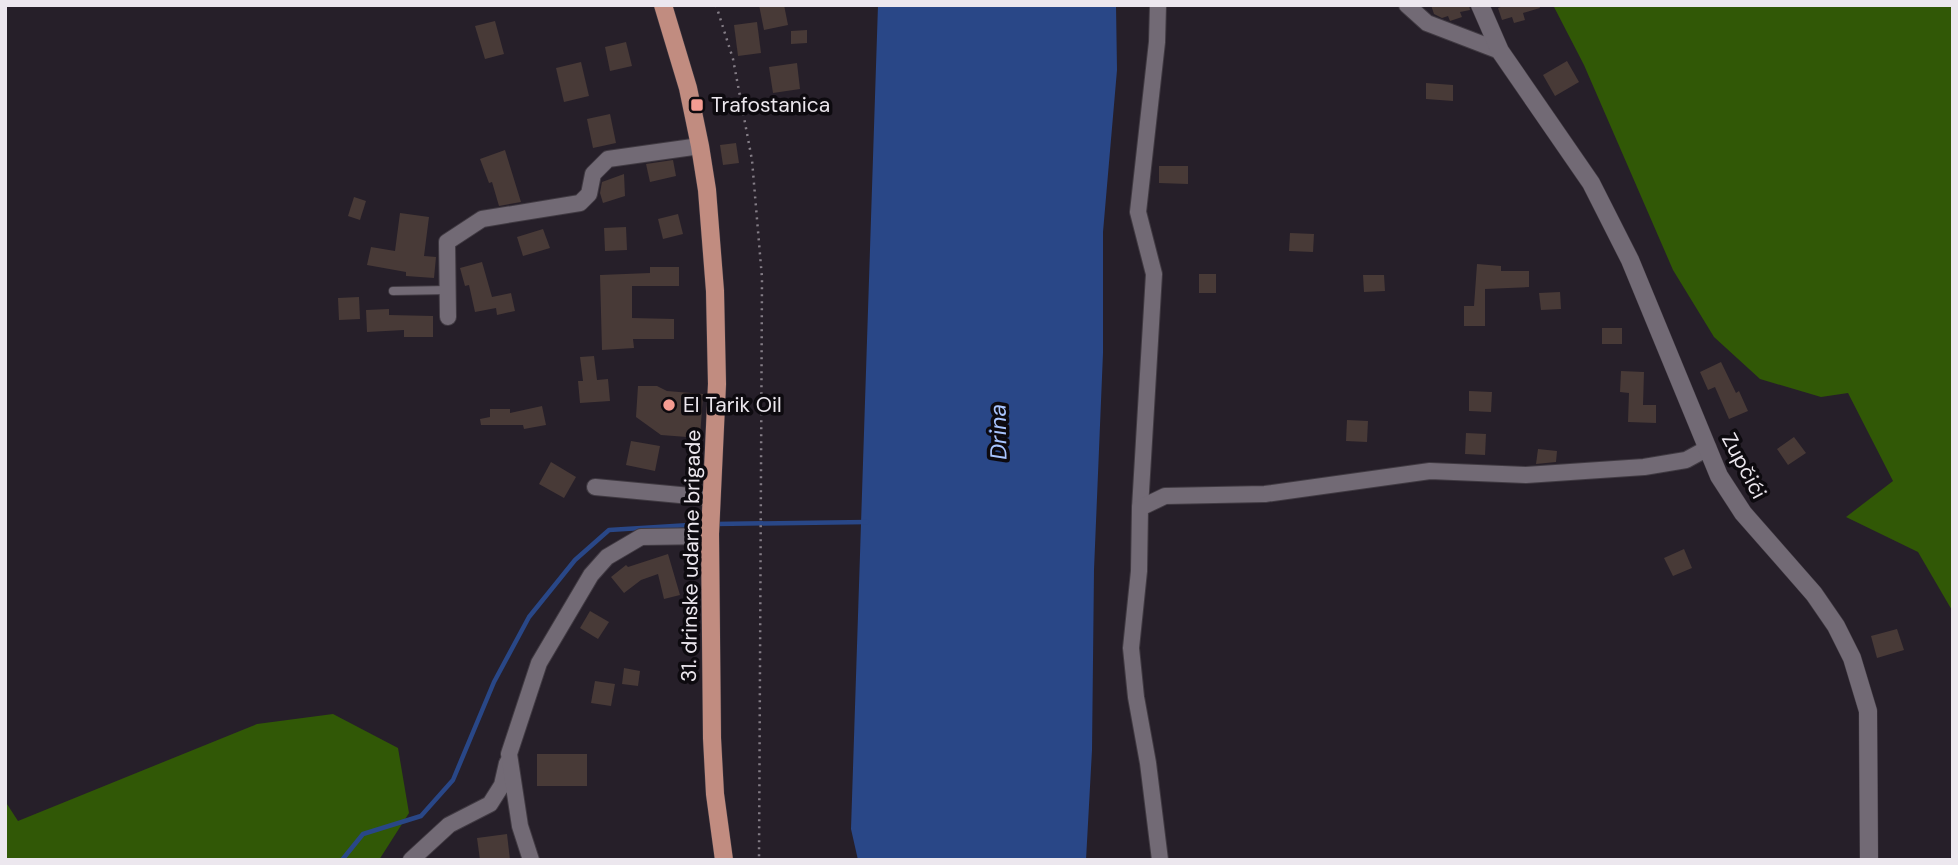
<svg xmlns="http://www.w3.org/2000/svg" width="1958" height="865" viewBox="0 0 1958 865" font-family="'DM Sans',sans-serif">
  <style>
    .forest { fill: #315806 }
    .water { fill: #294787 }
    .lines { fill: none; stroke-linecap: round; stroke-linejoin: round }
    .stream { stroke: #294787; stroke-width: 4.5 }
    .building { fill: #483a37 }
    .lane-casing { stroke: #403a42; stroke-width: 10 }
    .street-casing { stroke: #403a42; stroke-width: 18 }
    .secondary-casing { stroke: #403a42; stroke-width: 19 }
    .primary-casing { stroke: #403a42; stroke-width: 19 }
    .path { stroke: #847d86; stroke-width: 2.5; stroke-dasharray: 2 5; stroke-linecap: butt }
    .lane { stroke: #726a75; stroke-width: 8 }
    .street { stroke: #726a75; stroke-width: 16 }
    .secondary { stroke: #726a75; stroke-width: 18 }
    .primary { stroke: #c18c80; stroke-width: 18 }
    .poi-dot { fill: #f59c92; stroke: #0d0a0f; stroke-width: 2.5 }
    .labels { text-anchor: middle; stroke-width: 7; stroke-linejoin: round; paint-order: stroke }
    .poi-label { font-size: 21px; fill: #ece7ee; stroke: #0d0a0f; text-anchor: start }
    .street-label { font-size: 21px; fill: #ece7ee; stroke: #0d0a0f }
    .water-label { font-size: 23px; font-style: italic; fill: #a9c5fe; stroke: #0d0a0f }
  </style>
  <rect width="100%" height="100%" fill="#261f29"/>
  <g class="forest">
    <polygon points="1553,5 1953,5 1953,612 1918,552 1846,517 1893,481 1848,393 1821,397 1760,379 1714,337 1673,270 1584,65"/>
    <polygon points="333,714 398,748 409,813 379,860 5,860 5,801 18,821 257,724"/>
  </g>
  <polygon class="water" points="878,5 1116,5 1117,70 1103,232 1103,353 1094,570 1092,750 1086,860 858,860 851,829"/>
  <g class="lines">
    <g class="stream">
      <polyline points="715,524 867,522"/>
      <polyline points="342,860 363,834 421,816 453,780 494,682 529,617 575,560 609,530 706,524"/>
    </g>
  </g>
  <g class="building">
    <polygon points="759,5 784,5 788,25 764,30"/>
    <polygon points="1431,5 1469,5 1470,10 1460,12 1462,17 1450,21 1448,16 1442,18 1434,14"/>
    <polygon points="1506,5 1539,5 1540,8 1523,13 1525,20 1514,23 1512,17 1502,20 1498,8"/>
    <polygon points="495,21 504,54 485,59 475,26"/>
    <polygon points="757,22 761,53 738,56 734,25"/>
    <polygon points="807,30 807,43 791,44 791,31"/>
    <polygon points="626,42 632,66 610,71 605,47"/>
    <polygon points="1567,61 1579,82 1555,96 1543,75"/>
    <polygon points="581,62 589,96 564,102 556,68"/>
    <polygon points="797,63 800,89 773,93 769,67"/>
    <polygon points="1426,83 1453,85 1453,101 1426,99"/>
    <polygon points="610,114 616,143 593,148 587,119"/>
    <polygon points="736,143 739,163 723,165 720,145"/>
    <polygon points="505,150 521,202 499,206 492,182 489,183 480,159"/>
    <polygon points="673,160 676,176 650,182 646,164"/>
    <polygon points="1159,166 1188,166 1188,184 1159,183"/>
    <polygon points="624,174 625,196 603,203 600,193 602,182"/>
    <polygon points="354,197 366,201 360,220 348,216"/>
    <polygon points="400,213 429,217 424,256 436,257 434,278 406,276 406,272 367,265 371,247 395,251"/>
    <polygon points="678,214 683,234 663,239 658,219"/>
    <polygon points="626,227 627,250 605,251 604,228"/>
    <polygon points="543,229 550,248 523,256 517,237"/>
    <polygon points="1290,233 1314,234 1313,252 1289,251"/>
    <polygon points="482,262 492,297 511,293 515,311 497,315 496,308 475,312 469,285 465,286 460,268"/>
    <polygon points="1477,264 1501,266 1501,271 1529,271 1529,287 1485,289 1485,326 1464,326 1464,306 1474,306"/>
    <polygon points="650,267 679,267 679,286 632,286 632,318 674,319 674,339 633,339 634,348 602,350 600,275 650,273"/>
    <rect x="1199" y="274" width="17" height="19"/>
    <polygon points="1363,275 1384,275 1385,291 1364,292"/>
    <polygon points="1560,292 1561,309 1541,310 1539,293"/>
    <polygon points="359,297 360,319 339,320 338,298"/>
    <polygon points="389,309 389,315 433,316 433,337 404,337 404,330 367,332 366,310"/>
    <rect x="1602" y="328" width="20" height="16"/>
    <polygon points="594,356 597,380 608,379 610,401 580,403 578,381 583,381 580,357"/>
    <polygon points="1721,362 1736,393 1739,391 1748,411 1729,419 1715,387 1708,390 1700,372"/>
    <polygon points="1621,371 1644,372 1643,405 1656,405 1656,423 1628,422 1629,393 1620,392"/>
    <polygon points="638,386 657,386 667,391 703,394 700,438 661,435 636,417"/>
    <polygon points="1469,391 1492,392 1491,412 1469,411"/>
    <polygon points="542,406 546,425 524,429 523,425 481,425 480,419 490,417 490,409 510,409 510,413"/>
    <polygon points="1347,420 1368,421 1367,442 1346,441"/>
    <polygon points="1466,433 1486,434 1485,455 1465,454"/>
    <polygon points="1794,437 1806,453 1788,465 1777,449"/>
    <polygon points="631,441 660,446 655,471 626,465"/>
    <polygon points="1538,449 1557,451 1556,462 1536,464"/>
    <polygon points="551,462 576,477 564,498 539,484"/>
    <polygon points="1684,549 1692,568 1673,576 1664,558"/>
    <polygon points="668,554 680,595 664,599 658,574 641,580 624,593 611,577 626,565 628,567"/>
    <polygon points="590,611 609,622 598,639 580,628"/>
    <polygon points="1897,629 1904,650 1877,658 1871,636"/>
    <polygon points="624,668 640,671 638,686 622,684"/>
    <polygon points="595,681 615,684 611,706 591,703"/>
    <rect x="537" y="754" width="50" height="32"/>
    <polygon points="507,834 510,860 480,860 477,838"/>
  </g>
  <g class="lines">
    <defs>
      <polyline id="lane" points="393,291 448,290"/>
      <g id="street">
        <polyline points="1407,5 1427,23 1500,51"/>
        <polyline points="448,317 447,242 482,219 580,203 589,194 593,174 608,159 700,146"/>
        <polyline points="595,487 712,498"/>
        <polyline points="1140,508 1154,274 1138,212 1157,42 1158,5"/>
        <polyline points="411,860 449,825 490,804 502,785 507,763"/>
        <polyline points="531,860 520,826 509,754 539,663 591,575 607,557 641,537 710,536"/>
        <polyline points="1160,860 1148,763 1136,697 1131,648 1139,571 1140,508 1165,496 1265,494 1430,471 1526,475 1644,467 1686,460 1708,448"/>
      </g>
      <polyline id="secondary" points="1480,5 1500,51 1591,183 1630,260 1719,476 1743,513 1814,594 1836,626 1852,658 1868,711 1869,860"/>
      <polyline id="primary" points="663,5 688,88 700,146 707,190 715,291 717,384 710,534 712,738 715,794 724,860"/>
    </defs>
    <use href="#lane" class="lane-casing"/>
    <use href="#street" class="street-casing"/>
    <use href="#secondary" class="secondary-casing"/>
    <use href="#primary" class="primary-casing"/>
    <polyline class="path" points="716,5 733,59 752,160 762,278 759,860"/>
    <use href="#lane" class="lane"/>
    <use href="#street" class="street"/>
    <use href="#secondary" class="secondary"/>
    <use href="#primary" class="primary"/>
  </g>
  <g class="poi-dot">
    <rect x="690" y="98" width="14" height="14" rx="3.5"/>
    <circle cx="669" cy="405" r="7"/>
  </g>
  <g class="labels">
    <g class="poi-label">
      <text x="711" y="112">Trafostanica</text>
      <text x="683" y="412">El Tarik Oil</text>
    </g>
    <g class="street-label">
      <text transform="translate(1744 466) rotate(62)" y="7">Zupčići</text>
      <text transform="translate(691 556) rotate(-89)" y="7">31. drinske udarne brigade</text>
    </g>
    <g class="water-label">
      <text transform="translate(998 432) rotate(-91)" y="8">Drina</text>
    </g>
  </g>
  <rect width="1958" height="865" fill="none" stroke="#ece7ee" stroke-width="14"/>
</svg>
